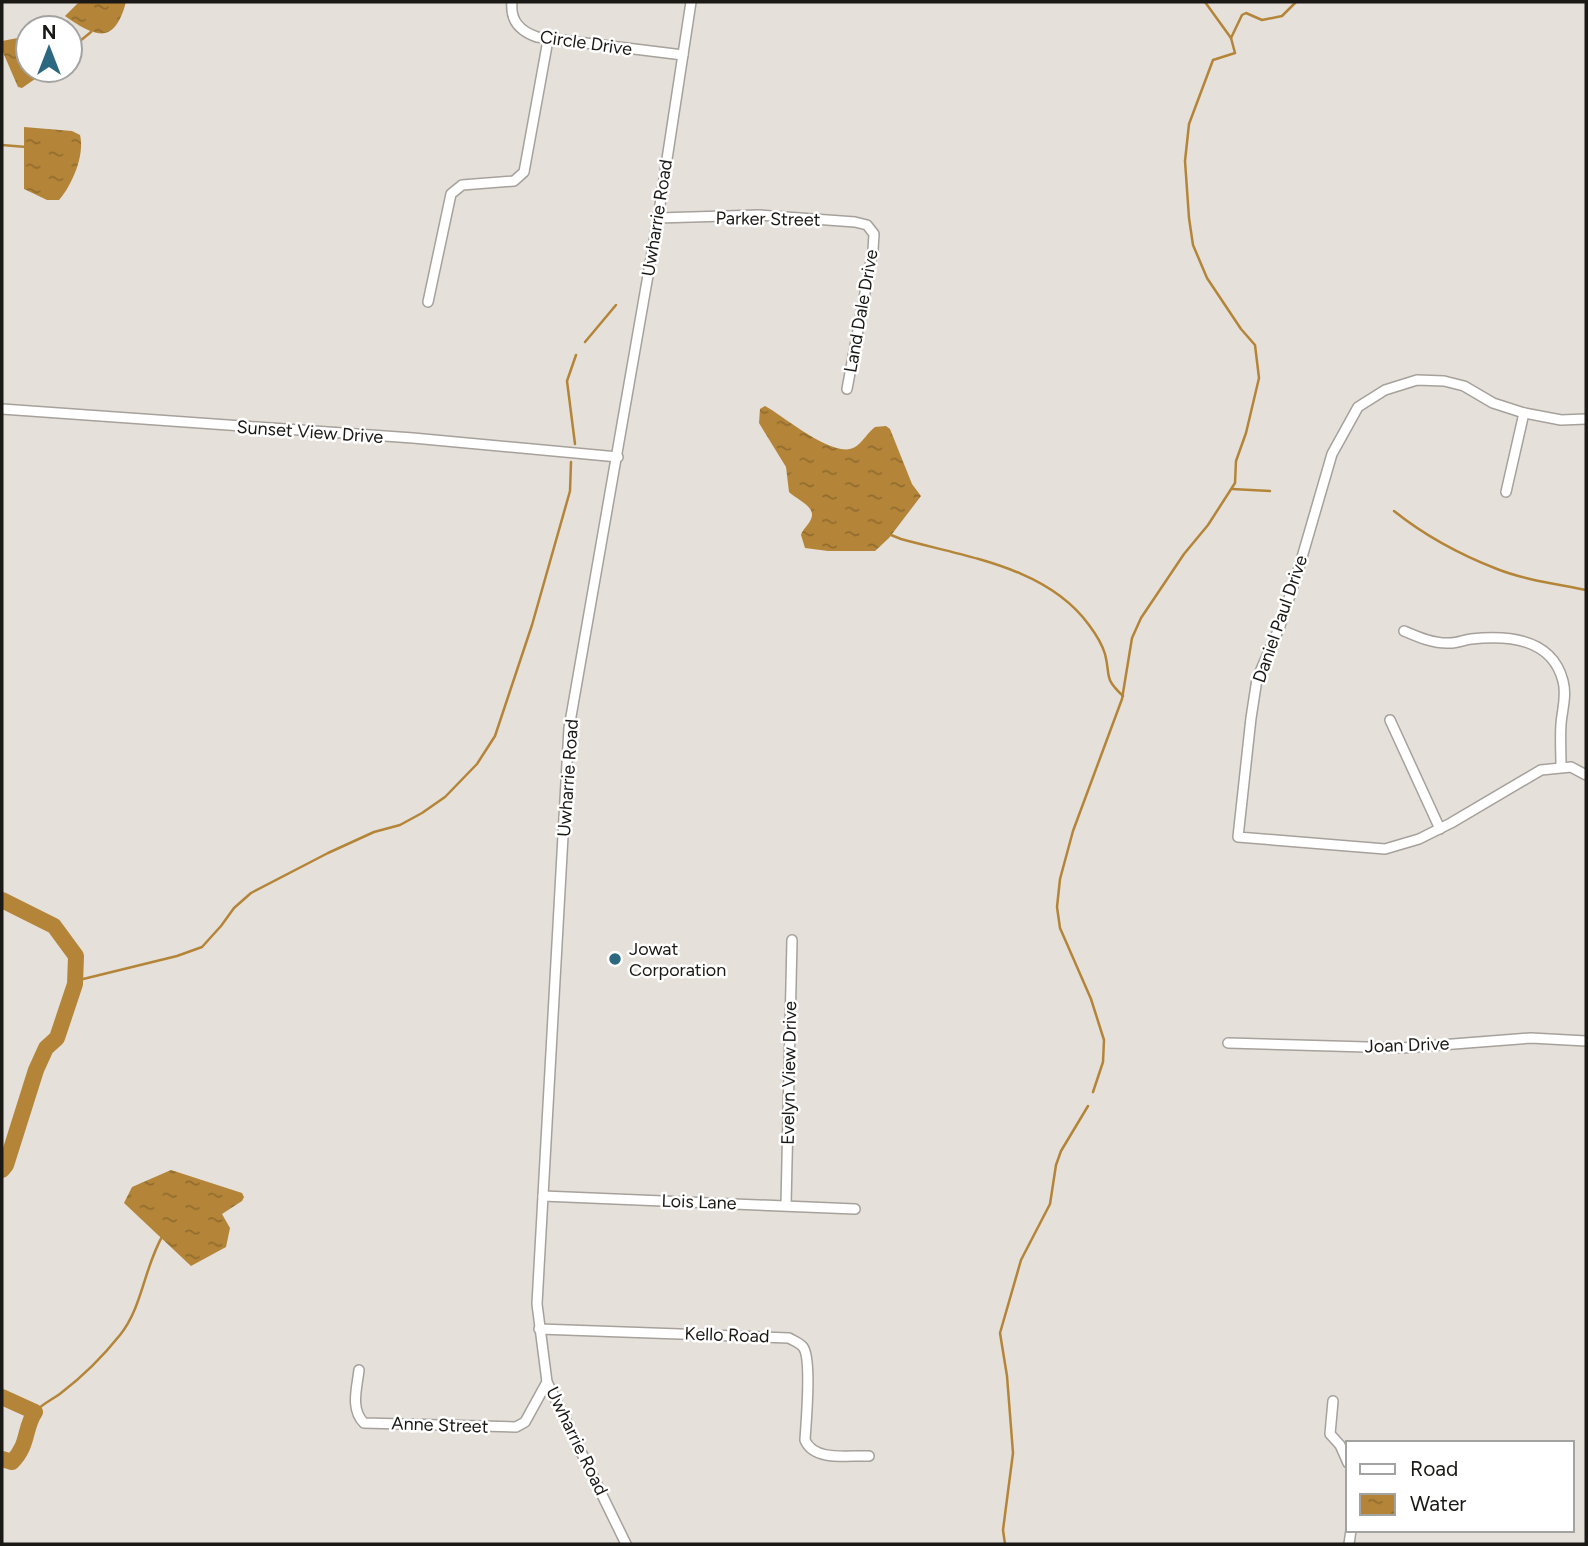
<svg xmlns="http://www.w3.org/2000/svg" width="1588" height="1546" viewBox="0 0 1588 1546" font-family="Figtree,sans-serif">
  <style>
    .water { fill: url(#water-ripples) }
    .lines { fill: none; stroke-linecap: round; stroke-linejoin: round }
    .stream { stroke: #b48538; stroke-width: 2.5 }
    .river { stroke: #b48538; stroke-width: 16 }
    .street-casing { stroke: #a6a19b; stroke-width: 12 }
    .street { stroke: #fff; stroke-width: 9 }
    .poi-dot { fill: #2c6880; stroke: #fff; stroke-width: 2.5 }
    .labels { text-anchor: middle; stroke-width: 5; stroke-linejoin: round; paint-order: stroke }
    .street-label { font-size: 18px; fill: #1a1916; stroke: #fff }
    .poi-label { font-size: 18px; fill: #1a1916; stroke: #fff; text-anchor: start }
  </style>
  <defs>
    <pattern id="water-ripples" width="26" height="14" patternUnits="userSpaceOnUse" patternTransform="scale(1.75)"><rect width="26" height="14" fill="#b48538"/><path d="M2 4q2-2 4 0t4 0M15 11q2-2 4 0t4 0" fill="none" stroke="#926c2e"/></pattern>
  </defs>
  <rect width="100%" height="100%" fill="#e5e0d9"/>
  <g class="water">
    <path d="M79,2H126C114,46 95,37 65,16Z"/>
    <polygon points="28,36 28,70 48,70 22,88 18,87 2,50 2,41"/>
    <path d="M24,127L72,131L80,135C85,155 72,185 59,200H47L24,189Z"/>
    <path d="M765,406C784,416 834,460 855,447C862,443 868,432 875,427L886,426L890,429L912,484L921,496L889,538L875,551H828L805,548L801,535C803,528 809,525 811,519C817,507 796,499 789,492L786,467L759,423L760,409Z"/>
    <polygon points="171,1170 242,1193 244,1197 242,1201 222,1214 230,1228 226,1247 191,1266 124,1203 132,1187"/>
  </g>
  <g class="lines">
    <g class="stream">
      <polyline points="1231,38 1242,15 1246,13 1262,20 1282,16 1296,2"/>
      <polyline points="80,41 91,32"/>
      <polyline points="2,145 26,147"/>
      <polyline points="585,342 616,305"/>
      <polyline points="575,444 567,381 576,355"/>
      <polyline points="1232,489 1270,491"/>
      <path d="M1394,511C1424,535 1461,555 1497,569C1525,580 1557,584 1586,590"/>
      <path d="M891,535L901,539C966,557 1047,567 1089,625C1095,633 1102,644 1105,654C1111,677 1103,677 1123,696"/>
      <polyline points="75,981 177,956 202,947 221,926 234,908 251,893 328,853 374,832 400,825 422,813 445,797 477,764 495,736 532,625 570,491 571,462"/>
      <polyline points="1093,1092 1103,1062 1104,1040 1091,999 1060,928 1057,907 1060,879 1073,831 1122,699 1132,638 1141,618 1184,554 1208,525 1235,483 1236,461 1246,433 1259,378 1255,345 1241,329 1207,278 1193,245 1189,218 1185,161 1189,124 1213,60 1235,53 1231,38 1205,2"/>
      <path d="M35,1412C43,1403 52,1400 61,1393C82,1377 104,1355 120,1335C143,1306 144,1267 163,1235"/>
      <polyline points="1005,1544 1003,1530 1013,1453 1007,1376 1000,1333 1021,1260 1050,1204 1056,1165 1061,1151 1088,1106"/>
    </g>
    <g class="river">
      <polyline points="2,900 54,926 76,956 75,984 57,1038 46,1048 36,1070 6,1165 2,1170"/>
      <path d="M2,1397L35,1412C24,1428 29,1445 12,1462L2,1459"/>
    </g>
    <defs>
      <g id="street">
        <path d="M512,2C510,21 520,31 537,37L683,55"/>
        <polyline points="658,218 759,215 855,222 867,225 874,234 873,250 847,389"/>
        <polyline points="428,302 451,194 462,185 514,181 524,172 548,40"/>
        <polyline points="2,409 413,438 618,457"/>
        <polyline points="1586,419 1561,420 1524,413 1493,403 1464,386 1444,381 1417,380 1385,390 1358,407 1332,454 1298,571 1280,626 1257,679 1251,718 1238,837 1385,849 1419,839 1451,823 1541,770 1571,767 1586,775"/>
        <polyline points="1506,492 1524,413"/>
        <path d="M1404,631C1418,637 1434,644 1450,643C1457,643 1464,640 1471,639C1508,635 1552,638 1563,681C1567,696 1562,710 1561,724C1560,738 1561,753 1561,767"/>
        <polyline points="1390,720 1440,829"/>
        <polyline points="1228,1043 1402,1048 1531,1038 1586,1041"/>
        <polyline points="543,1196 855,1209"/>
        <polyline points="786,1205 792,940"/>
        <path d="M539,1329L789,1338C794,1341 800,1343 803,1347C812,1358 806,1423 805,1440C814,1462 849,1455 869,1456"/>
        <path d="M359,1370C357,1388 350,1409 364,1423L516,1427L525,1422L547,1382"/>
        <polyline points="1333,1401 1330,1434 1340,1445 1348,1463"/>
        <polyline points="626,1544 547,1382 537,1304 569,728 658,218 691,2"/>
        <polyline points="1349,1544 1351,1530"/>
      </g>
    </defs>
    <use href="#street" class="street-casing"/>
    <use href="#street" class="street"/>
  </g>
  <circle class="poi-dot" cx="615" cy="959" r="7"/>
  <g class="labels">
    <g class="street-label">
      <text transform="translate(586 43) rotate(8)" y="6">Circle Drive</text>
      <text transform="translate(657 218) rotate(-81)" y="6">Uwharrie Road</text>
      <text transform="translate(768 219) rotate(1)" y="6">Parker Street</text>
      <text transform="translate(861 311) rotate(-80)" y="6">Land Dale Drive</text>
      <text transform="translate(310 432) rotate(4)" y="6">Sunset View Drive</text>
      <text transform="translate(1280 619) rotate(-71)" y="6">Daniel Paul Drive</text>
      <text transform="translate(568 778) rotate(-86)" y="6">Uwharrie Road</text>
      <text transform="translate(1407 1045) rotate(-2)" y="6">Joan Drive</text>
      <text transform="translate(789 1073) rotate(-89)" y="6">Evelyn View Drive</text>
      <text transform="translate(699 1202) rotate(2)" y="6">Lois Lane</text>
      <text transform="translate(727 1335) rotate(2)" y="6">Kello Road</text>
      <text transform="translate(440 1425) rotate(2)" y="6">Anne Street</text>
      <text transform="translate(577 1441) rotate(64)" y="6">Uwharrie Road</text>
    </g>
    <g class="poi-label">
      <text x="629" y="955">Jowat<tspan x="629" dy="21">Corporation</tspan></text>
    </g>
  </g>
  <rect width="1588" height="1546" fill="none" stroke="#1a1916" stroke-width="7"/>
  <rect x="1346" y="1441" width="228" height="91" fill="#ffffff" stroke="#a3a3a2" stroke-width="2"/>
  <rect x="1360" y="1464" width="35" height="10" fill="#ffffff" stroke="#a3a3a2" stroke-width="2"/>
  <text x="1410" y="1476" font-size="21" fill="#1a1916">Road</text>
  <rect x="1360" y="1494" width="35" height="21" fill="url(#water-ripples)" stroke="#a3a3a2" stroke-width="2"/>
  <text x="1410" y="1511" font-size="21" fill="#1a1916">Water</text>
  <g transform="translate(49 49)"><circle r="33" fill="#ffffff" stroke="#a3a3a2" stroke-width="2"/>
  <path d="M0-5L12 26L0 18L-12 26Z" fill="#2c6880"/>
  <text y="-10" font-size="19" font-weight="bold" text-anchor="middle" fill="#1a1916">N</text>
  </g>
</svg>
